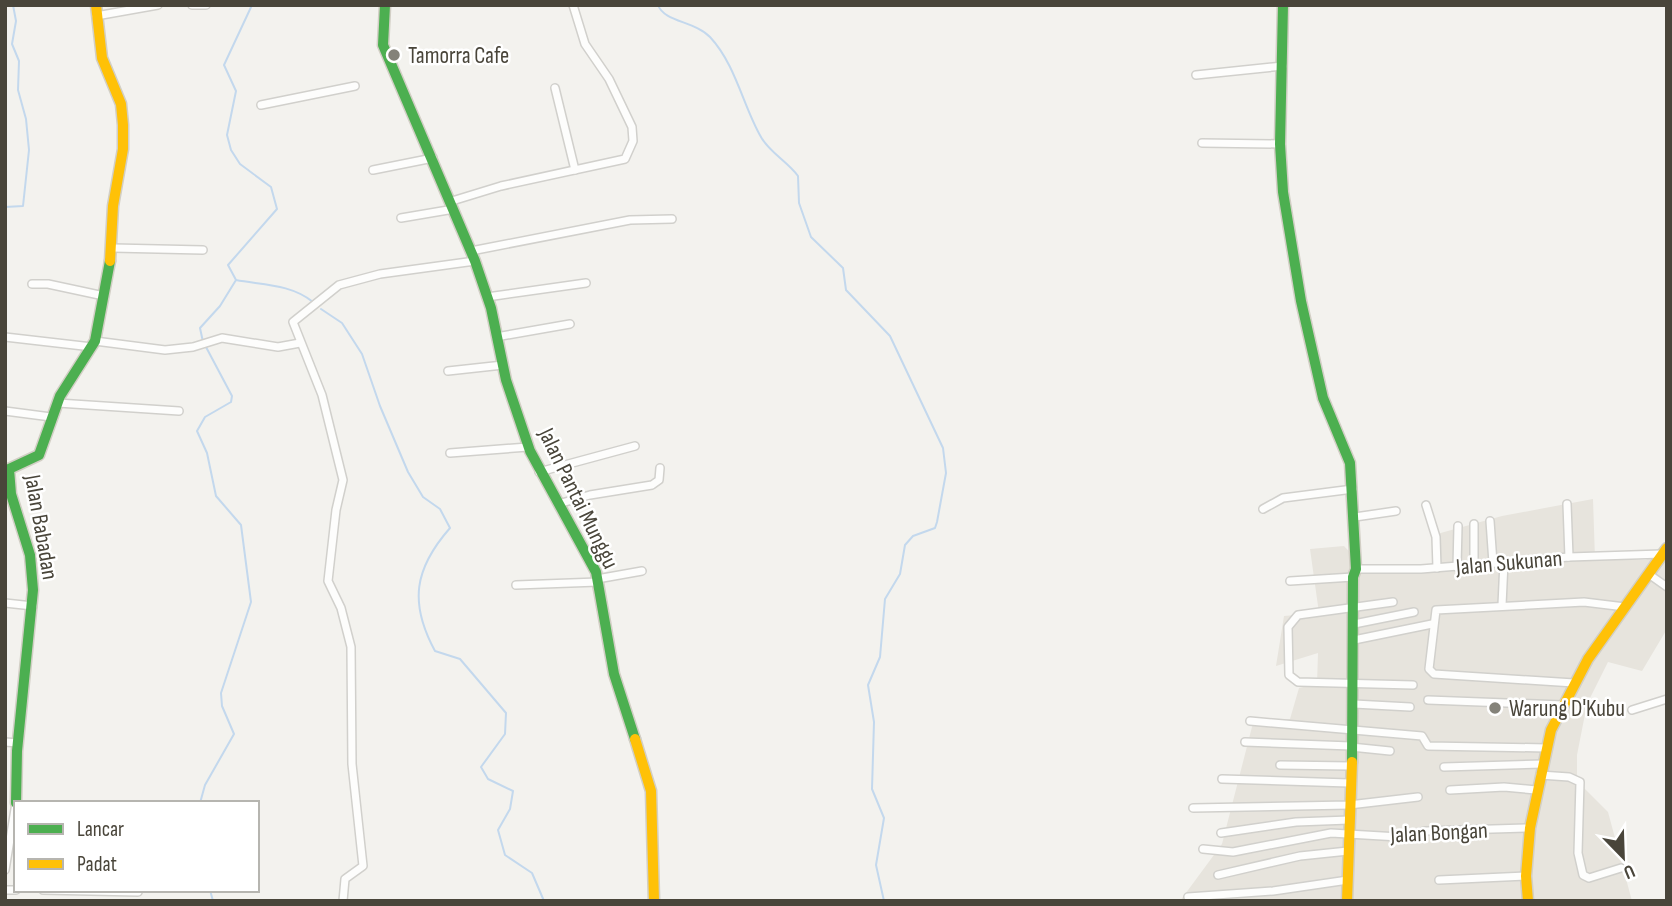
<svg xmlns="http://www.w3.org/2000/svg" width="1672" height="906" viewBox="0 0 1672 906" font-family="'Sofia Sans Condensed',sans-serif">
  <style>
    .residential { fill: #e7e4dd }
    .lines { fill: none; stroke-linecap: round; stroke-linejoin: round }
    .stream { stroke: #c3d8ed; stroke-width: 2 }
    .street-casing { stroke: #d1d0cc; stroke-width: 10 }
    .fast-casing { stroke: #d2cfc5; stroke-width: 13 }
    .slow-casing { stroke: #d2cfc5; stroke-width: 13 }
    .street { stroke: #fdfdfc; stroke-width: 7 }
    .fast { stroke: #4caf50; stroke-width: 10 }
    .slow { stroke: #ffc107; stroke-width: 10 }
    .poi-dot { fill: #848279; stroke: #fff; stroke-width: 2.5 }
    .labels { text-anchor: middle; stroke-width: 5; stroke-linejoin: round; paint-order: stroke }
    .poi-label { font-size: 23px; fill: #49453a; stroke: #fff; text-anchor: start }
    .street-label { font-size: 23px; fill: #49453a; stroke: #fff }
  </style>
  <rect width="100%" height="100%" fill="#f3f2ee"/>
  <polygon class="residential" points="1593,499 1595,559 1646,560 1667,540 1667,629 1642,671 1608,662 1587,704 1577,755 1577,781 1608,812 1632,901 1180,901 1222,844 1253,723 1290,719 1299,688 1317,684 1318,653 1276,666 1284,616 1319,613 1310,549 1344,546 1362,565 1437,567 1437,534 1502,516"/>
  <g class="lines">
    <g class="stream">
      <path d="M252,5L224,65L236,91L227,135L231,150L240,164L271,187L277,209L228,265L236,280C262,285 291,284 313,302"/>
      <path d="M658,5C664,22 695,21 710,37C736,65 743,106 761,137C769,152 788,162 798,176L799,203L811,237L843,268L846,290L890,336L943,448L946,473L937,522L935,528L913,536L905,545L900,574L885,599L880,657L868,685L874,722L872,789L884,818L876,865L884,901"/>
      <polyline points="5,207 23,206 29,150 26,119 18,90 19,61 12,44 16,21 13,5"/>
      <path d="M321,309L342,323L362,354L380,406L408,472L423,497L440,509L450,528C414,569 409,603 435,651L460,659L506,713L505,734L481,767L488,779L513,791L510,809L498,830L505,855L532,873L544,901"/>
      <polyline points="203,342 200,328 220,306 236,280"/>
      <polyline points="200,803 205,785 234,734 222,706 221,693 251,602 241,525 216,496 207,453 197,431 205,417 231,402 232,396 206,347"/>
      <polyline points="210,890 213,901"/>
    </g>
    <defs>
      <g id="street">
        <polyline points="192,5 206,5"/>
        <polyline points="96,16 158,5"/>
        <polyline points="1196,75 1283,66"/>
        <polyline points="555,88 575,170"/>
        <polyline points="261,105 355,86"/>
        <polyline points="1202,143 1280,144"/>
        <polyline points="373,170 433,158"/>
        <polyline points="452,201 501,186 625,159 633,141 632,127 609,79 585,44 573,5"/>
        <polyline points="401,218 454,209"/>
        <polyline points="113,248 203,250"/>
        <polyline points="471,251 630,220 672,219"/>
        <polyline points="32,284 48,284 104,296"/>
        <polyline points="487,297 586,283"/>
        <polyline points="5,337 92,347"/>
        <polyline points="496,337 570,324"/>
        <polyline points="95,341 165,350 193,347 222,338 278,347 300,343"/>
        <polyline points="448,371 503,365"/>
        <polyline points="58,403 179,411"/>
        <polyline points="5,411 51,417"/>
        <polyline points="450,453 528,447"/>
        <polyline points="539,472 635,446"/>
        <polyline points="558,504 590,495 652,485 659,480 660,468"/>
        <polyline points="1567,504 1569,557"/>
        <polyline points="1426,505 1436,537 1437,568"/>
        <polyline points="1263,509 1283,498 1353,489"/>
        <polyline points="1355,517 1396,511"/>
        <polyline points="1490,521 1493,563"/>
        <polyline points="1474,564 1474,524"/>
        <polyline points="1457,567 1458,526"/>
        <polyline points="1356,569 1421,569 1569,557 1662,554"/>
        <polyline points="1650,575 1667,587"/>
        <polyline points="597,579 642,571"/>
        <polyline points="1290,581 1353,577"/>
        <polyline points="516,585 598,582"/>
        <polyline points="1393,602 1298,615 1288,627 1289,675 1298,682 1413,685"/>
        <polyline points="5,603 33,606"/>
        <polyline points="1502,605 1504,562"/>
        <polyline points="1354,624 1414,612"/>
        <polyline points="1354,640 1432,624"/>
        <polyline points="1574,683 1434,674 1429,669 1436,610 1584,602 1625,607"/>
        <polyline points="1428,700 1563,705"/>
        <polyline points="1354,704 1410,707"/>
        <polyline points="1632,710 1667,699"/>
        <polyline points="1250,721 1422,736 1428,746 1547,748"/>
        <polyline points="5,742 18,743"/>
        <polyline points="1245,742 1351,746"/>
        <polyline points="1351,747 1390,751"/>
        <polyline points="1280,765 1350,766"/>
        <polyline points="1444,767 1543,764"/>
        <polyline points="1540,775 1569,777 1580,782 1578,853 1583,875 1589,878 1621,868"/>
        <polyline points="1222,779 1349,783"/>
        <polyline points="1450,790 1504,787 1536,790"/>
        <polyline points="1193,808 1349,805 1418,797"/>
        <polyline points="1221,833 1296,822 1349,820"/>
        <polyline points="1203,849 1233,852 1331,833 1399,837 1426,831 1530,828"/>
        <polyline points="5,870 16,803"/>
        <polyline points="1218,875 1300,856 1348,851"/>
        <polyline points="1439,880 1526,876"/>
        <polyline points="5,890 16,890"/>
        <polyline points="43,890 138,892"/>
        <polyline points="1188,897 1273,891 1348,880"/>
        <polyline points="343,901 345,879 363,866 352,764 351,647 341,608 328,581 336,510 343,480 322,395 293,322 339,285 380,274 475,261"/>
      </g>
      <g id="fast">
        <polyline points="385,5 383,45 475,261 491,308 506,380 530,451 596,572 614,674 635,739"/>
        <polyline points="1283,5 1280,144 1283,192 1301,301 1323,398 1350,463 1356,569 1353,577 1352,762"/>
        <polyline points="16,803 17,751 33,590 30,555 11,494 9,469 39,455 60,396 95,341 110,261"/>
      </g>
      <g id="slow">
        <polyline points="96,5 102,58 121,104 123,125 123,149 113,206 110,261"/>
        <polyline points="635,739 651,791 654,901"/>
        <polyline points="1347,901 1352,762"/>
        <polyline points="1528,901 1526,876 1530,828 1551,730 1588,659 1667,548"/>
      </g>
    </defs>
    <use href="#street" class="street-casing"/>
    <use href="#fast" class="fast-casing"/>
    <use href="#slow" class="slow-casing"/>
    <use href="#street" class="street"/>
    <use href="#fast" class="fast"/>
    <use href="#slow" class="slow"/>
  </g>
  <g class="poi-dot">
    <circle cx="394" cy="55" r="7"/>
    <circle cx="1495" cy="708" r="7"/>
  </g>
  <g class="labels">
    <g class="poi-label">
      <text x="408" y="63">Tamorra Cafe</text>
      <text x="1509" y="716">Warung D'Kubu</text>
    </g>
    <g class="street-label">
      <text transform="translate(579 498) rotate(64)" y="8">Jalan Pantai Munggu</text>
      <text transform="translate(42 527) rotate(80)" y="8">Jalan Babadan</text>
      <text transform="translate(1509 562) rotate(-5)" y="8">Jalan Sukunan</text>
      <text transform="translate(1439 832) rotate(-3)" y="8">Jalan Bongan</text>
    </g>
  </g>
  <rect width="1672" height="906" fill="none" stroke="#49453a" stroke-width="14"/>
  <rect x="14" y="801" width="245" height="91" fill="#ffffff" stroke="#b6b5b0" stroke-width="2"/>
  <rect x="28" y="824" width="35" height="10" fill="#4caf50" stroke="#b6b5b0" stroke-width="2"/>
  <text x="77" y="836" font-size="21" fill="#49453a">Lancar</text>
  <rect x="28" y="859" width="35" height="10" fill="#ffc107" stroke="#b6b5b0" stroke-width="2"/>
  <text x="77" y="871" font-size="21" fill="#49453a">Padat</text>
  <g transform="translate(1623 857) rotate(157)" stroke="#ffffff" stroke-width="5" paint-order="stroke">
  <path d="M0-5L12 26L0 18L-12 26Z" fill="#49453a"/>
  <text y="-10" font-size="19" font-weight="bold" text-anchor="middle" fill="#49453a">U</text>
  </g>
</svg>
